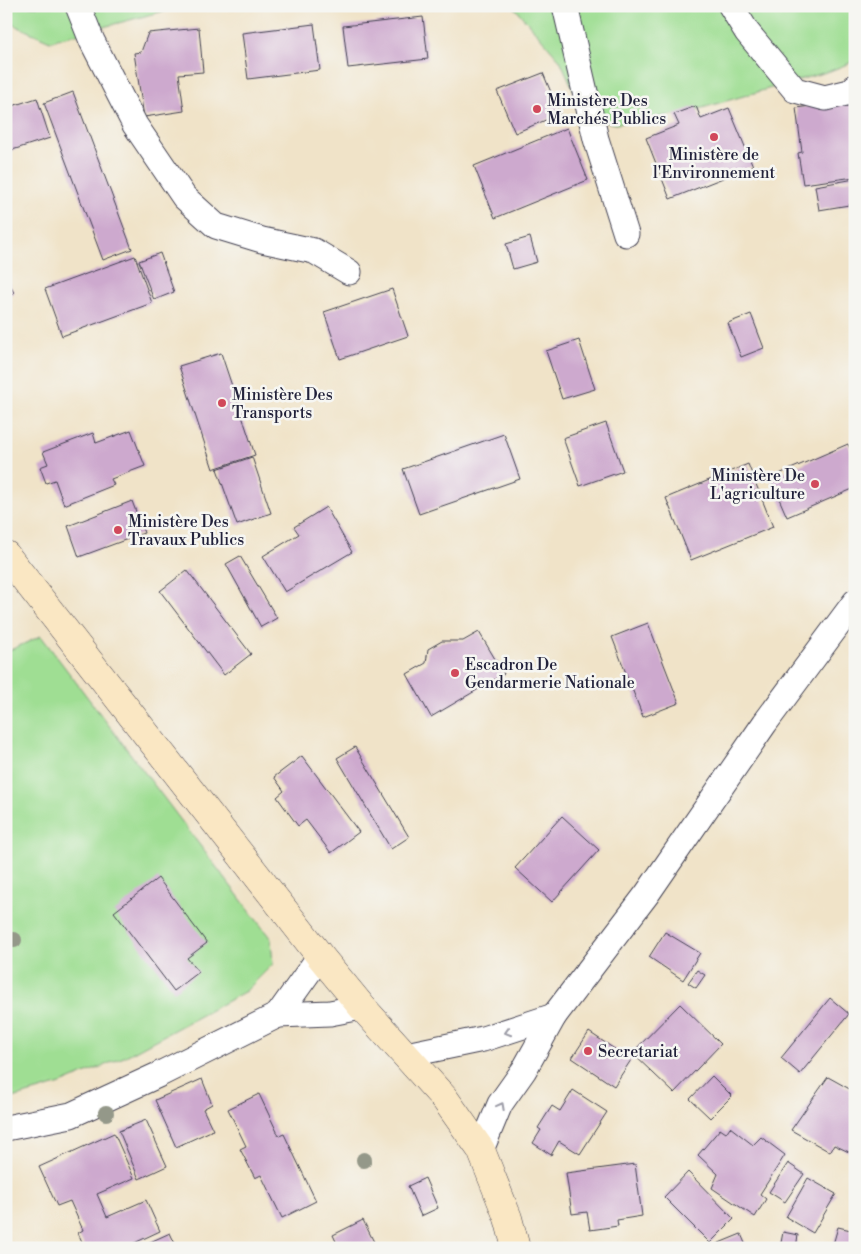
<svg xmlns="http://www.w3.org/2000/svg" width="861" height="1254" viewBox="0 0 861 1254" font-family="'Libre Bodoni',serif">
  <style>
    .green { fill: #9fde93; stroke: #608067 }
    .building { fill: #cda9ce }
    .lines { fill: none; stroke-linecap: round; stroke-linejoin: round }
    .street-casing { stroke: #413f50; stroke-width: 27 }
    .secondary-casing { stroke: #413f50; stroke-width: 29 }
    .street { stroke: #fff; stroke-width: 25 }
    .secondary { stroke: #fae7c3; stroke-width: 28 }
    .tree { fill: #949889 }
    .oneway { stroke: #9c9ca7 }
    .poi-dot { fill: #d1495b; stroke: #f6f6f2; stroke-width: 2 }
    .labels { text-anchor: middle; stroke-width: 5; stroke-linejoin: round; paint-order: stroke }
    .poi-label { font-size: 16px; fill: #22223b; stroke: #f6f6f2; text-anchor: start }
  </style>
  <rect width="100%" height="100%" fill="#f6f6f2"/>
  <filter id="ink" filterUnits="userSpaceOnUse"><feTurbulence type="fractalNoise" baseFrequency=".02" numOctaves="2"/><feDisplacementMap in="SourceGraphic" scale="10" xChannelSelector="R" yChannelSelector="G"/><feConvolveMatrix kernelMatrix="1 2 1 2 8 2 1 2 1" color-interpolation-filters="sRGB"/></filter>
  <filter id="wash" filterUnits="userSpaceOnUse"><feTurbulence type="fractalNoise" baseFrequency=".0096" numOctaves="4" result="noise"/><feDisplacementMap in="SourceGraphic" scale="20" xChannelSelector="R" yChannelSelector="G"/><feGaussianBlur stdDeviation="1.12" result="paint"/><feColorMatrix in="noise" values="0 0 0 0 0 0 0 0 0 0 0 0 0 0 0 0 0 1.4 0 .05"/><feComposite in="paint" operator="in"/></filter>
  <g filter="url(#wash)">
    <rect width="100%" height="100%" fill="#f0e3c8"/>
    <g class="green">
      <polygon points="6,6 203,6 164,11 50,41 7,22"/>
      <polygon points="511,6 855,6 855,61 830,71 685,113 616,124 594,120 579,102 560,60 514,7"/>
      <polygon points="41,636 271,939 273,964 246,991 124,1057 61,1084 6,1100 6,652"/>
    </g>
    <g id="blocks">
      <g class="building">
        <polygon points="423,17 428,59 348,68 343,26"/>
        <polygon points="314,24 320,70 248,79 242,33"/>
        <polygon points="199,28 203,72 179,74 184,111 144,117 134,53 141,52 148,33"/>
        <polygon points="543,73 560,114 515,133 497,91"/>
        <polygon points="73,92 132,249 103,260 44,103"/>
        <polygon points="37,98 50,138 6,152 6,108"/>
        <polygon points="853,100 855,177 803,184 798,153 802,152 796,108"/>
        <polygon points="696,106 701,119 729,108 753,166 670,199 646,138 679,125 674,114"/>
        <polygon points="567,128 588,180 495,218 474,166"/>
        <polygon points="855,179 855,204 819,210 815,186"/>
        <polygon points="530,237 537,262 513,269 506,244"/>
        <polygon points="160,253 174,292 154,300 139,261"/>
        <polygon points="135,256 152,303 62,336 45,289"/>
        <polygon points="6,277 14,293 6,297"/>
        <polygon points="392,289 408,336 340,359 324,312"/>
        <polygon points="751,314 764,348 741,357 728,323"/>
        <polygon points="579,340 595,389 562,399 546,351"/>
        <polygon points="221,353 255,455 213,469 179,366"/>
        <polygon points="606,423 623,471 580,486 563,438"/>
        <polygon points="131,430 145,466 111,479 114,485 64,505 55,480 46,483 40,467 48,464 43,452 93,433 96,443"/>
        <polygon points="504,434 520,479 419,514 403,469"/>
        <polygon points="848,444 855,459 855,488 787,517 770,478"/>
        <polygon points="252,457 271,513 237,525 217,469"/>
        <polygon points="748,464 773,527 691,560 666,498"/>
        <polygon points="132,501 144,533 79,557 68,526"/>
        <polygon points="326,507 352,552 285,592 263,556 299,534 294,527"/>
        <polygon points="240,556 277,618 261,627 226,564"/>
        <polygon points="187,570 251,654 224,675 160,591"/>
        <polygon points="648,623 679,703 643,717 612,637"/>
        <polygon points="479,632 504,674 431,717 407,674 426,663 428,649 442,641 463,641"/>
        <polygon points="355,747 409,837 391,849 337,758"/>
        <polygon points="302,756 359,832 331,853 306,820 298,826 277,797 284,791 274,777"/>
        <polygon points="562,816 599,850 552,902 515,868"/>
        <polygon points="158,878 207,943 187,958 199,972 174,991 114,912"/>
        <polygon points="665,932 700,953 683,980 649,957"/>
        <polygon points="697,970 705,975 696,988 688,983"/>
        <polygon points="830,998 849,1014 800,1074 781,1058"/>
        <polygon points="680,1004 721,1044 674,1093 632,1053"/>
        <polygon points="589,1032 631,1060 614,1086 572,1058"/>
        <polygon points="712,1076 732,1096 710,1118 690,1099"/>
        <polygon points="828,1077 855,1092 855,1140 851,1153 834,1145 830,1152 791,1130"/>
        <polygon points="202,1079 212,1104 203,1109 213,1130 176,1147 155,1100"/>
        <polygon points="573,1090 607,1112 580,1154 559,1141 551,1155 533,1143 541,1130 538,1128 552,1106 560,1111"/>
        <polygon points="259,1094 279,1136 284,1134 316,1201 282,1218 261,1175 255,1178 240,1149 246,1146 228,1109"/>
        <polygon points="146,1120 167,1166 139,1179 119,1131"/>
        <polygon points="730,1127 753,1145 761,1137 785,1155 760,1194 766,1199 755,1217 712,1188 718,1174 698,1155 720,1129 726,1133"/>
        <polygon points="114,1133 134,1178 97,1194 107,1217 146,1200 160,1231 128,1246 129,1248 85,1248 78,1233 83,1230 70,1201 57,1206 39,1167"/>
        <polygon points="788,1163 804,1174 785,1202 769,1192"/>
        <polygon points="635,1164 642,1216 617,1220 618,1226 590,1230 587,1212 572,1214 566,1173"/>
        <polygon points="688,1172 734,1219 710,1243 664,1197"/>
        <polygon points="425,1178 438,1208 421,1216 408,1186"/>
        <polygon points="808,1178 836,1194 813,1233 786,1217"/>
        <polygon points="363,1220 377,1248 339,1248 333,1235"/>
        <polygon points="838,1227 855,1231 855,1248 832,1248"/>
        <polygon points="783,1232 798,1235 796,1248 780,1248"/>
        <polygon points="170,1233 177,1248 168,1248 166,1244 157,1248 137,1248"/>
        <polygon points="741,1234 747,1248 707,1248"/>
      </g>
    </g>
  </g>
  <g filter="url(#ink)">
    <use href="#blocks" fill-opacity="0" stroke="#413f50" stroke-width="1"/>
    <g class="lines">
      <defs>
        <g id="street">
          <polyline points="78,6 92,41 135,125 184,197 216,226 262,240 314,251 349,272"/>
          <polyline points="565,6 596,139 626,234"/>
          <polyline points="731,6 747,32 795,90 825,98 850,92 855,87"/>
          <polyline points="278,1015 330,1013 362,1007"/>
          <polyline points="406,1055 483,1039 554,1016"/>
          <polyline points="6,1128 71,1115 158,1075 278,1015 320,956"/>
          <polyline points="481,1150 500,1104 524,1070 554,1016 647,894 765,723 855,602"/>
        </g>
        <polyline id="secondary" points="6,555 320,956 362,1007 445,1099 481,1150 508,1218 516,1248"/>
      </defs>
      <use href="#street" class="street-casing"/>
      <use href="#secondary" class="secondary-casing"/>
      <use href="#street" class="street"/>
      <use href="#secondary" class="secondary"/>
    </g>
    <g class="tree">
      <circle cx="14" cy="940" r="8"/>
      <circle cx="106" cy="1113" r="8"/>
      <circle cx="364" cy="1160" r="8"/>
    </g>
    <defs><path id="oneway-chevron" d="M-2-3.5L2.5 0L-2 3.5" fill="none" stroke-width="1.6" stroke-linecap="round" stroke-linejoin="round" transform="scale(1.25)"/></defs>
    <g class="oneway">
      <use href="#oneway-chevron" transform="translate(508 1032) rotate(163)"/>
      <use href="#oneway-chevron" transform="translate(501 1106) rotate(-62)"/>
    </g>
  </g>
  <g class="poi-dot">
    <circle cx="537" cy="109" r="5"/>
    <circle cx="714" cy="137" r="5"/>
    <circle cx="222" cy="403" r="5"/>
    <circle cx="815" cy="484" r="5"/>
    <circle cx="118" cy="530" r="5"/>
    <circle cx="455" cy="673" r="5"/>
    <circle cx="588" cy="1051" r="5"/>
  </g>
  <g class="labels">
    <g class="poi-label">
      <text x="547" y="106">Ministère Des<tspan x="547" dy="18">Marchés Publics</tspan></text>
      <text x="714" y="160" text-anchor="middle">Ministère de<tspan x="714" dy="18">l'Environnement</tspan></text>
      <text x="232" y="400">Ministère Des<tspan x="232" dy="18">Transports</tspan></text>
      <text x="805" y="481" text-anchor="end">Ministère De<tspan x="805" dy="18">L'agriculture</tspan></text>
      <text x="128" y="527">Ministère Des<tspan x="128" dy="18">Travaux Publics</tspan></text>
      <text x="465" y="670">Escadron De<tspan x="465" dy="18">Gendarmerie Nationale</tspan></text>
      <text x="598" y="1057">Secretariat</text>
    </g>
  </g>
  <rect width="861" height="1254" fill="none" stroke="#f6f6f2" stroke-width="25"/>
</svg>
